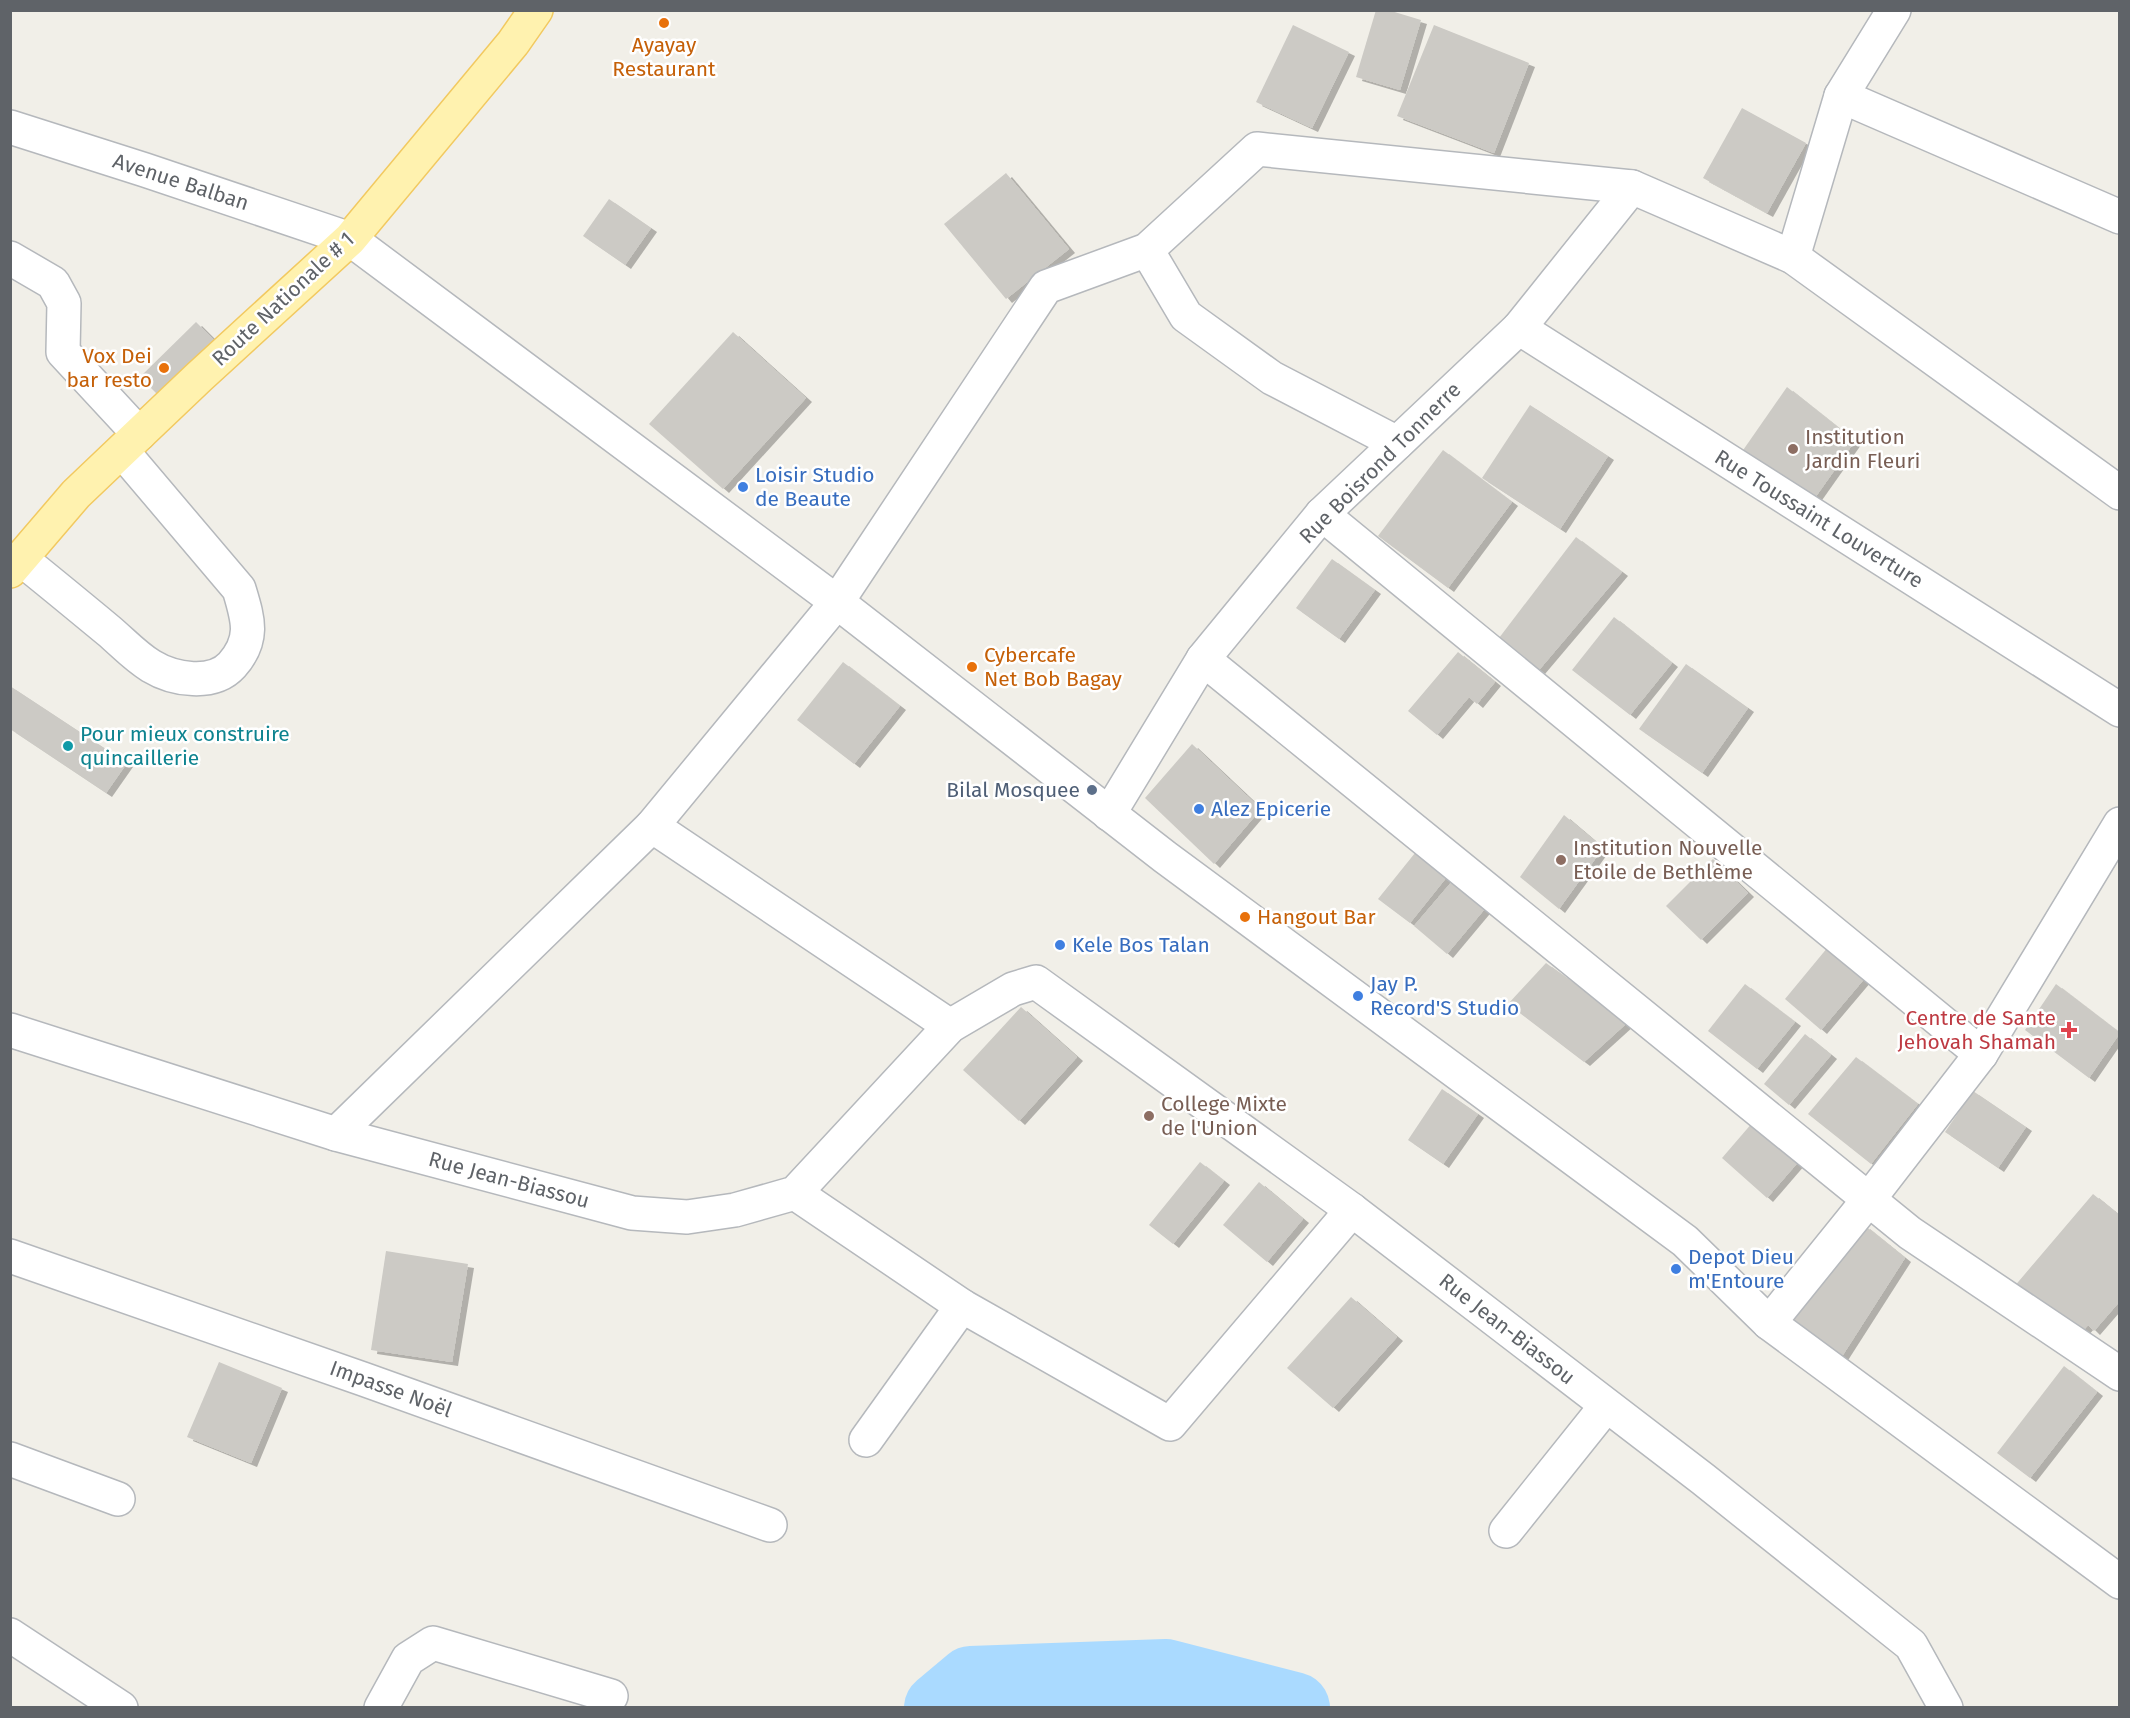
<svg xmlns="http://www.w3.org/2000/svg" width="2130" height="1718" viewBox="0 0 2130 1718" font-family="'Fira Sans',sans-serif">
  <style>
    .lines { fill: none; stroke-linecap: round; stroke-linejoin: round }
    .river { stroke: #aadaff; stroke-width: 72 }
    .building { fill: #cccac5; filter: url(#shadow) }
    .minor-casing { stroke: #b5b8bc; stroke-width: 36 }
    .major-casing { stroke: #f2c960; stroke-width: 36 }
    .minor { stroke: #fff; stroke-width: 33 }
    .major { stroke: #fff2af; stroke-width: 33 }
    .food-dot { fill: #e8710a; stroke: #fff; stroke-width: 2 }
    .education-dot { fill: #8d6e63; stroke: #fff; stroke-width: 2 }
    .shop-dot { fill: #3f7fe0; stroke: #fff; stroke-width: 2 }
    .culture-dot { fill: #0f9aa8; stroke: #fff; stroke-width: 2 }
    .service-dot { fill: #5c6f8a; stroke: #fff; stroke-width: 2 }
    .health-dot { fill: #e0444e; stroke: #fff; stroke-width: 2 }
    .labels { text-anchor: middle; stroke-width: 5; stroke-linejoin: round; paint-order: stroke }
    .food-label { font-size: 21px; fill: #c56008; stroke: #fff; text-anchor: start }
    .street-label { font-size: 21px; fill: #5f6368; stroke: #fff }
    .education-label { font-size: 21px; fill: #785e54; stroke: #fff; text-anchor: start }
    .shop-label { font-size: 21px; fill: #366cbe; stroke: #fff; text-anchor: start }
    .culture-label { font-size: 21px; fill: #0d838f; stroke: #fff; text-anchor: start }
    .service-label { font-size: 21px; fill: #4e5e75; stroke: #fff; text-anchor: end }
    .health-label { font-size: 21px; fill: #be3a42; stroke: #fff; text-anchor: end }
  </style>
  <defs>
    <filter id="shadow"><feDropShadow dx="6" dy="4" stdDeviation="0" flood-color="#0004"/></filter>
  </defs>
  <rect width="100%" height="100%" fill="#f1efe8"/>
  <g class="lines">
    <polyline class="river" points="940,1708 971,1682 1166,1675 1294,1708"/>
  </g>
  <g class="building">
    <polygon points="1376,10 1388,10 1421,20 1400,90 1356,77"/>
    <polygon points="1293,25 1349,52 1312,128 1256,102"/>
    <polygon points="1434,25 1529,63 1494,153 1397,116"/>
    <polygon points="1742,108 1806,143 1767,213 1703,178"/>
    <polygon points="1006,173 1069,249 1006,299 944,224"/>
    <polygon points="609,199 651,228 625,265 583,236"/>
    <polygon points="196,322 214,340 158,395 140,377"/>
    <polygon points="733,332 806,398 723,489 649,424"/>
    <polygon points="1787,387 1855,441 1807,509 1739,456"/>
    <polygon points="1530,405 1608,456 1560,529 1482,478"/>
    <polygon points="1443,450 1512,502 1448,588 1378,536"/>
    <polygon points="1576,537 1622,572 1539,670 1499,638"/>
    <polygon points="1332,559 1375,590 1339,639 1296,608"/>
    <polygon points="1614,617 1672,663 1630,715 1572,670"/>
    <polygon points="1458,652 1495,682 1477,704 1469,697 1437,735 1408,711"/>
    <polygon points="843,662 900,706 854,764 797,720"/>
    <polygon points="1686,664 1748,708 1702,773 1639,729"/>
    <polygon points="10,686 127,763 106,793 10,729"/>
    <polygon points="1192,744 1261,809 1214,864 1145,798"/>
    <polygon points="1564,815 1603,848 1559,909 1520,877"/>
    <polygon points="1419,848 1450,873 1410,923 1378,899"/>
    <polygon points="1713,859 1748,893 1701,940 1666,906"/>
    <polygon points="1455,878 1488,905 1447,954 1414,926"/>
    <polygon points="1828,947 1865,978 1821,1030 1785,999"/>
    <polygon points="1546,963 1628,1022 1584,1062 1508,1004"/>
    <polygon points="1745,984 1795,1022 1757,1069 1708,1031"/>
    <polygon points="2056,984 2120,1033 2089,1078 2025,1030"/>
    <polygon points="1021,1007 1077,1057 1019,1121 963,1070"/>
    <polygon points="1805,1034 1831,1055 1789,1105 1764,1084"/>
    <polygon points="1856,1057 1918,1104 1871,1164 1808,1114"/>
    <polygon points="1442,1089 1478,1114 1443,1164 1408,1140"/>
    <polygon points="1973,1091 2026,1127 1998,1168 1945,1132"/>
    <polygon points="1753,1122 1799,1161 1767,1198 1722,1158"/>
    <polygon points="1200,1162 1224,1181 1173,1244 1149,1225"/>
    <polygon points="1259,1182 1303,1219 1267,1262 1223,1225"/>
    <polygon points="2093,1194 2120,1216 2120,1301 2094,1331 2088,1325 2075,1340 2013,1288"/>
    <polygon points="1864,1225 1905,1258 1839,1361 1787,1325"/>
    <polygon points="386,1251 468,1264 452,1362 371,1350"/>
    <polygon points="1351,1297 1397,1337 1333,1408 1287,1368"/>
    <polygon points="219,1362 282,1388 251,1463 187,1437"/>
    <polygon points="2064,1366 2097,1392 2030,1478 1997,1453"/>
  </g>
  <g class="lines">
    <defs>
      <g id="minor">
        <polyline points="1841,96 2120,217"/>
        <polyline points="10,127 145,170 350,239 837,602 1165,857 1685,1241 1769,1323 2120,1582"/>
        <polyline points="1147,250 1186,316 1272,378 1397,443"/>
        <polyline points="1793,257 1841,96 1894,10"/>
        <polyline points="10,258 53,283 64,303 63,352 139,434"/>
        <polyline points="1519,328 2120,710"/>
        <polyline points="1322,514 1981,1054"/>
        <path d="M21,559C51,583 80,607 109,631C123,643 136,657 151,666C174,680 213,686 232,665C255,639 248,619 239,589L122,451"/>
        <polyline points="1203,659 1910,1233 2120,1374"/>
        <polyline points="1109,814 1203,659 1322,514 1519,328 1632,187"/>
        <polyline points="950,1026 652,826 837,602 1046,287 1147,250 1257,149 1632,187 1793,257 2120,493"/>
        <polyline points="10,1030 336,1134 632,1213 687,1217 735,1210 795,1193 950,1026 1013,989 1036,982 1352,1210 1703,1479 1911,1645 1946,1708"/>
        <polyline points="336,1134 652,826"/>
        <polyline points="795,1193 962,1306 1170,1424 1352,1210"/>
        <polyline points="10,1256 363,1379 770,1525"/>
        <polyline points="1769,1323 1869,1199 1981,1054 2120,824"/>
        <polyline points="866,1440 962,1306"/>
        <polyline points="10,1459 118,1499"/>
        <polyline points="1506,1531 1606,1406"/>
        <polyline points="10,1635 121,1708"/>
        <polyline points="381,1708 408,1659 433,1643 611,1696"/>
      </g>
      <polyline id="major" points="10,571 76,494 199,377 350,239 513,43 536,10"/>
    </defs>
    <use href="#minor" class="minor-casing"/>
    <use href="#major" class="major-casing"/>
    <use href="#minor" class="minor"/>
    <use href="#major" class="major"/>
  </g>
  <g class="food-dot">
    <circle cx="664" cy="23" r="6"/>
    <circle cx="164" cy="368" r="6"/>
    <circle cx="972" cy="667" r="6"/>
    <circle cx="1245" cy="917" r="6"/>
  </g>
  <g class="education-dot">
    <circle cx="1793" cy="449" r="6"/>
    <circle cx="1561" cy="860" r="6"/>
    <circle cx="1149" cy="1116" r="6"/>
  </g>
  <g class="shop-dot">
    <circle cx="743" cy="487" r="6"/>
    <circle cx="1199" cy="809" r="6"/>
    <circle cx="1060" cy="945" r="6"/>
    <circle cx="1358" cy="996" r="6"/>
    <circle cx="1676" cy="1269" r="6"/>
  </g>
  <circle class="culture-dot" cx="68" cy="746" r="6"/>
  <circle class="service-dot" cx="1092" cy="790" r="6"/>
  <path class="health-dot" d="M2066 1021h6v6h6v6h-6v6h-6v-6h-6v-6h6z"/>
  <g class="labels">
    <g class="food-label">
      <text x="664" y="52" text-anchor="middle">Ayayay<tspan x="664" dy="24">Restaurant</tspan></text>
      <text x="152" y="363" text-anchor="end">Vox Dei<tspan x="152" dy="24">bar resto</tspan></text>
      <text x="984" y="662">Cybercafe<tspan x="984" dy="24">Net Bob Bagay</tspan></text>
      <text x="1257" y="924">Hangout Bar</text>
    </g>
    <g class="street-label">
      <text transform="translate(181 182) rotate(18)" y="7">Avenue Balban</text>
      <text transform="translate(283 299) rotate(-43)" y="7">Route Nationale # 1</text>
      <text transform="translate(1380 463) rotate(-45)" y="7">Rue Boisrond Tonnerre</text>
      <text transform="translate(1819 519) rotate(32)" y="7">Rue Toussaint Louverture</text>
      <text transform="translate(509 1180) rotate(15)" y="7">Rue Jean-Biassou</text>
      <text transform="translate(1507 1329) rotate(38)" y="7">Rue Jean-Biassou</text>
      <text transform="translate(391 1389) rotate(20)" y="7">Impasse Noël</text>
    </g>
    <g class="education-label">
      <text x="1805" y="444">Institution<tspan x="1805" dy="24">Jardin Fleuri</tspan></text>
      <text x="1573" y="855">Institution Nouvelle<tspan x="1573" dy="24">Etoile de Bethlème</tspan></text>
      <text x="1161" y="1111">College Mixte<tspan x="1161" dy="24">de l'Union</tspan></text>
    </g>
    <g class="shop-label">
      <text x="755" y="482">Loisir Studio<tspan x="755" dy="24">de Beaute</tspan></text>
      <text x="1211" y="816">Alez Epicerie</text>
      <text x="1072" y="952">Kele Bos Talan</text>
      <text x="1370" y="991">Jay P.<tspan x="1370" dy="24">Record'S Studio</tspan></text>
      <text x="1688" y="1264">Depot Dieu<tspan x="1688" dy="24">m'Entoure</tspan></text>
    </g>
    <g class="culture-label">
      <text x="80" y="741">Pour mieux construire<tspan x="80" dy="24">quincaillerie</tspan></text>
    </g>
    <g class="service-label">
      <text x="1080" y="797">Bilal Mosquee</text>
    </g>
    <g class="health-label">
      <text x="2056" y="1025">Centre de Sante<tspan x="2056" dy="24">Jehovah Shamah</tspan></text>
    </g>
  </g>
  <rect width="2130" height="1718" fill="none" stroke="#5f6368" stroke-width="24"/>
</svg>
